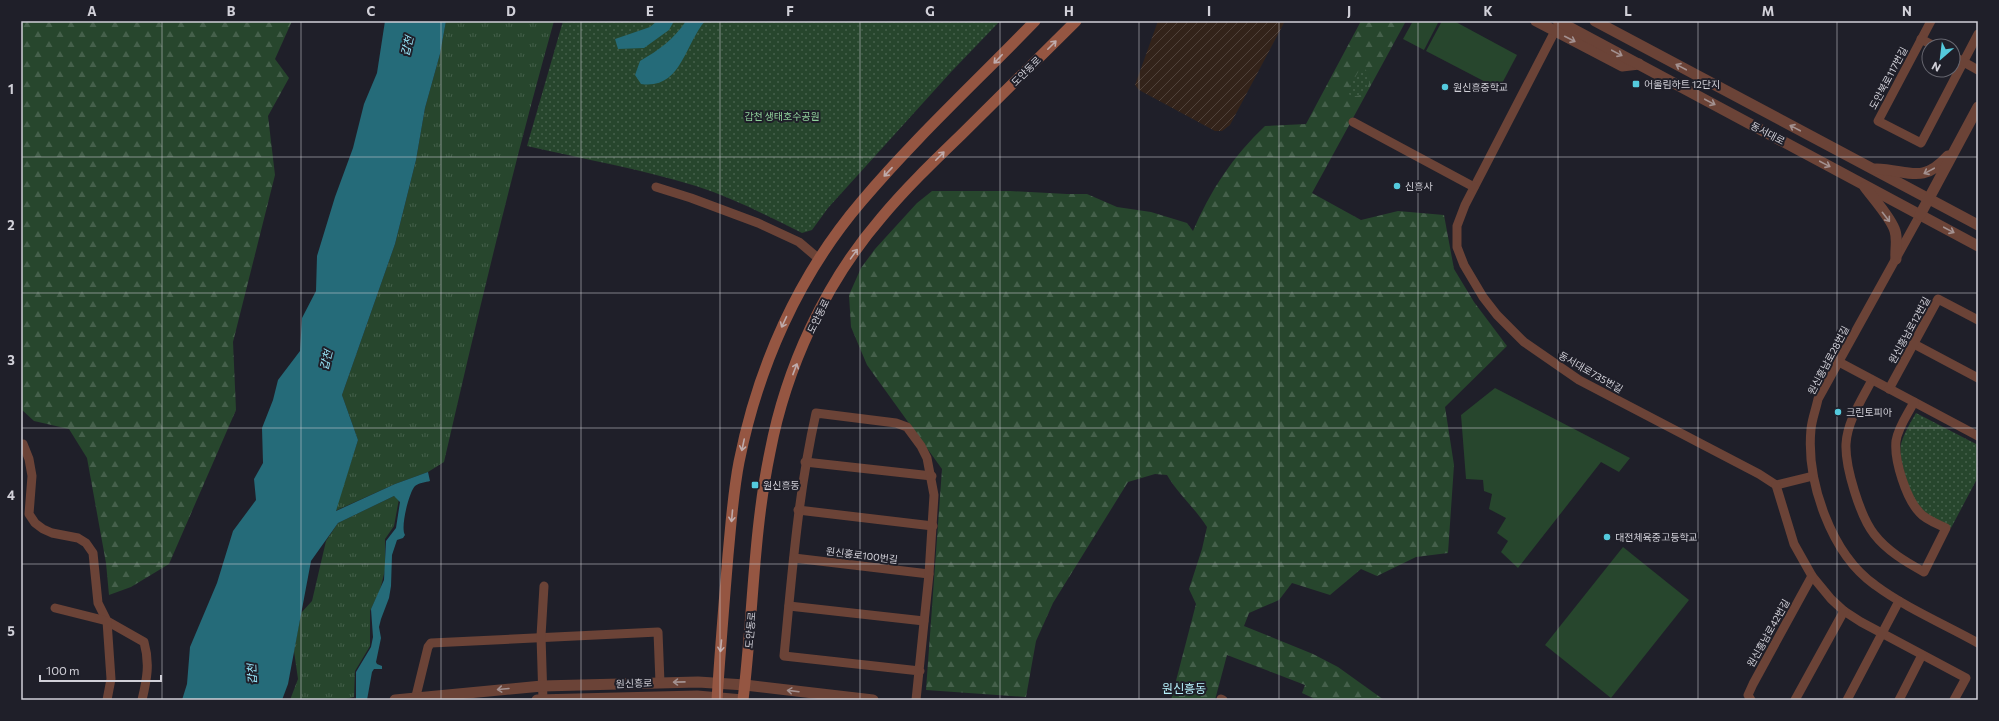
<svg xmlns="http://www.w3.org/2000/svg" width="1999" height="721" viewBox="0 0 1999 721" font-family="Commissioner,'Noto Sans KR',sans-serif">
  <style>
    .industrial { fill: url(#industrial-furrows) }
    .grass { fill: url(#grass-tufts) }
    .forest { fill: url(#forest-firs) }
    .park { fill: url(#park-dots) }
    .garden { fill: #27462d }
    .water { fill: #256b79 }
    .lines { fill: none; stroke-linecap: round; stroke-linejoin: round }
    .minor { stroke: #6b4337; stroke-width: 9 }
    .tertiary { stroke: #6b4337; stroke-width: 11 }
    .secondary { stroke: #955642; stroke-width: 11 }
    .oneway { stroke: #a39190 }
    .oneway2 { stroke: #bfabab }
    .grid { fill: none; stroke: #d1d0d8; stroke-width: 1; stroke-opacity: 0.55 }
    .poi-dot { fill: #54cadd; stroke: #1f1f29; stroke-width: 1.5 }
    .labels { text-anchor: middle; stroke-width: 4; stroke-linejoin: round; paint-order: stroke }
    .street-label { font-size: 10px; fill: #d1d0d8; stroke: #1f1f29 }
    .poi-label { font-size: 10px; fill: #d1d0d8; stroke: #1f1f29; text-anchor: start }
    .park-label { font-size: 10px; fill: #91d29c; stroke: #1f1f29 }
    .water-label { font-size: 11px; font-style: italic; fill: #9beafd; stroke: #1f1f29 }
    .quarter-label { font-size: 12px; fill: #b5eff9; stroke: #1f1f29 }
    .neatline { fill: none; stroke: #d1d0d8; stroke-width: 1.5 }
    .grid-label { font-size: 13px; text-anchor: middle; font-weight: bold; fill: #d1d0d8 }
  </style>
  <defs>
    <pattern id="industrial-furrows" width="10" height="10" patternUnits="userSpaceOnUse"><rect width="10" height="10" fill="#33231a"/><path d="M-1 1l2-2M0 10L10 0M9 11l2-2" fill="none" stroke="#50423b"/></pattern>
    <pattern id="grass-tufts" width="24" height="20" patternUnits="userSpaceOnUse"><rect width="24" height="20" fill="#27462d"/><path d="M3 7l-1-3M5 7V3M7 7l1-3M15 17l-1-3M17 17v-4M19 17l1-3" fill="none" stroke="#45604b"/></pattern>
    <pattern id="forest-firs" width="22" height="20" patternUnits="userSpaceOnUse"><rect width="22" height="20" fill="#27462d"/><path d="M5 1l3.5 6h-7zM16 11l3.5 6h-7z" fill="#45604b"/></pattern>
    <pattern id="park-dots" width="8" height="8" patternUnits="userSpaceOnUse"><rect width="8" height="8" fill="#27462d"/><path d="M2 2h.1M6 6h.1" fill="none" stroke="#45604b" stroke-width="1.8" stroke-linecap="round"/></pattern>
  </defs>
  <rect width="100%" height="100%" fill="#1f1f29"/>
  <polygon class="industrial" points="1158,21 1285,21 1230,125 1222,131 1215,131 1139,90 1135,85"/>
  <g class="grass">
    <path d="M446,21H554C513,167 478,314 444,462L428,472L395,484L335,511L358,440L342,395L395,244L416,160L425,108L440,54Z"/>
    <polygon points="394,496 399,499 394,526 385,539 385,570 380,590 370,611 370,646 355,671 354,697 341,700 290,700 298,679 294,651 301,613 312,601 326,541 338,523"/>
  </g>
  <g class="forest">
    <polygon points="21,21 292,21 275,59 289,78 268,116 275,175 233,342 236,410 169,564 131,587 109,595 106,563 87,458 69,429 34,421 21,409"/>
    <path d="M1361,21H1406L1312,193L1361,220L1398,211L1444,215L1454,269L1474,302L1507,346L1445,407L1454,465L1448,553L1416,557L1377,576L1361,569L1330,595L1292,583L1279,600L1249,613L1244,626L1313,654L1338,667L1384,700H1317L1302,693L1305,685L1227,655L1215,700H1171L1196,604L1189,589L1202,549L1207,527C1195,508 1178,494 1167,475L1155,474L1128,482L1053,603L1036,641L1026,697L926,690L942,469L867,365L851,327L849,295L861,268L875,249L917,203L932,191H1010L1067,194H1087L1117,207L1151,212L1187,223L1193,231C1210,191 1233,156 1265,126L1306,124Z"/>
  </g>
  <g class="park">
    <path d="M563,21H1000L951,72L828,208L812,230L802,233C768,216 733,198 696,186C641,169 583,159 527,146Z"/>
    <path d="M1361,67L1366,70L1370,81C1366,94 1358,100 1346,93Z"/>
    <path d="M1916,413L1978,445V477L1951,528C1919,511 1914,506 1904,471C1902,461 1899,453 1901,444C1904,433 1911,422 1916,413Z"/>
  </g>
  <g class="garden">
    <polygon points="1413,21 1439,21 1424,50 1403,39"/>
    <polygon points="1442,21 1454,21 1517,55 1499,89 1426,51"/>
    <polygon points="1495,388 1630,458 1619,472 1601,462 1518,568 1501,552 1508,541 1497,533 1506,518 1489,509 1492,494 1484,491 1483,480 1466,479 1461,415"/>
    <polygon points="1623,547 1689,600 1611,698 1545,645"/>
  </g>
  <g class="water">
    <path d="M385,21H446L440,54L425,108L416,160L395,244L342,395L358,440L336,511L395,484L428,472L430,481C426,482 419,483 415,486C409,492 400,528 405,535L403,538L397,540L392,555L391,586L389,598L381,619L379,627L381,638L376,662L377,664L382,666V669H374L372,672L367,700H356V672L371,647L373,637L371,609L384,580L386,541L396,528L400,502L394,496L338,523L311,561L288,684L282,700H182L187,684L190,647L217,583L233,531L256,500L254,479L263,463L262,428L273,400L278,380L300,351L302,318L316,291L317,256L335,197L353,148L364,104L377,73Z"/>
    <polygon points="657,21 674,21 669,30 644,48 618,49 615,39 650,27"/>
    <path d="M686,21H705C685,44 681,90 641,84L635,75L640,61C659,50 674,39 686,21Z"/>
  </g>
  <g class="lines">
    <g class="minor">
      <polyline points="1931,21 1878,121 1921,143 1978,34"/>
      <polyline points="1555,31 1465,205 1457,226 1457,247 1464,265 1483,297 1497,315 1524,342 1579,380 1759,474 1776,485 1813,476"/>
      <polyline points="1921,39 1934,46"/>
      <polyline points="1953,56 1978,70"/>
      <polyline points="1353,122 1474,187"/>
      <polyline points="656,187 691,198 758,223 799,242 819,259"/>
      <path d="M1920,215L1818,399C1816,409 1812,419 1811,429C1806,481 1831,554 1875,585C1906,608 1944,624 1978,643"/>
      <polyline points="1914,344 1978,378"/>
      <polyline points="1839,362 1978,436"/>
      <path d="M1872,380C1862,399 1847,422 1846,444C1845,467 1860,516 1874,534C1887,551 1906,562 1924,572L1946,528C1938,524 1926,520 1920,513C1906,499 1894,460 1896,441C1898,427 1908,414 1914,402"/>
      <polyline points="1889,389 1938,299 1978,320"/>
      <path d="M23,444L29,459L32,476L29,514L35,523L43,529L52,533L78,538L86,543L93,553L98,603L107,621L144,642C150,663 147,679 142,700"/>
      <polyline points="805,462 932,476"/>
      <polyline points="1776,485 1794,544 1812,576 1831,599 1844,611 1861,622 1966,678 1954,700"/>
      <polyline points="798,510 933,526"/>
      <polyline points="794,558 929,574"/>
      <polyline points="789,606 924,621"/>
      <polyline points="55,608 107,621 111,679 107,700"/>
      <polyline points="1221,699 1223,700"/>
      <polyline points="415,700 428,647 431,643 658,632 660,683"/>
      <polyline points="543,700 541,636 544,586"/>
      <path d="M916,700L929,574L934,495L927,458L921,446L907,427L896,423L816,413C798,493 792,574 784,656L920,671"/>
      <polyline points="1751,700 1748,695 1753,684 1812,576"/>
      <polyline points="1795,700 1844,611"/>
      <polyline points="1847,700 1899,601"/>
      <polyline points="1899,700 1922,655"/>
    </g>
    <g class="tertiary">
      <polyline points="1536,21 1622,66 1639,64"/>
      <polyline points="1558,21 1978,246"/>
      <polyline points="1595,21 1978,225"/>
      <path d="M1876,169C1909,170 1922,185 1948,156"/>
      <path d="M1865,187C1873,198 1892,219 1895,231C1898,240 1895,250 1896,259"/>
      <polyline points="1920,215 1978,107"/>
      <polyline points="395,700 542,686 698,682 745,685 873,700"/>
      <polyline points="537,700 697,696 743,700"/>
    </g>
    <g class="secondary">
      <path d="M717,700C720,652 724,604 728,555C731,524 733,493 739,462C758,367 798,276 861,202C915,138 977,81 1035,21"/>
      <path d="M743,700C753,618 753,533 770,452C786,368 825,283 881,218C905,189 933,162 961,135C999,97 1038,59 1076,21"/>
    </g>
  </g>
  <defs><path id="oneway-shaft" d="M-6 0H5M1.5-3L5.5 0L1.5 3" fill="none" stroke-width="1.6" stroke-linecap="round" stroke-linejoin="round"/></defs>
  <g class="oneway">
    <use href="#oneway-shaft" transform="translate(1570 39) rotate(27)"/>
    <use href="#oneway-shaft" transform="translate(1617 53) rotate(28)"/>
    <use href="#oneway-shaft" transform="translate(1681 67) rotate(-152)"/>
    <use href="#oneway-shaft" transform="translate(1710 102) rotate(28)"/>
    <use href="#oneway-shaft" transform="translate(1795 128) rotate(-152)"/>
    <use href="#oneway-shaft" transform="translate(1825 164) rotate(28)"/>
    <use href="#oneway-shaft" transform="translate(1929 171) rotate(152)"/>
    <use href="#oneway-shaft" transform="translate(1886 217) rotate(52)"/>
    <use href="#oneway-shaft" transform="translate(1949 230) rotate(28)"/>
    <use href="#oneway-shaft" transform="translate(679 682) rotate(179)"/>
    <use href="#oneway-shaft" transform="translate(503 689) rotate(175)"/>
    <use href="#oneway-shaft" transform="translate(793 691) rotate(-173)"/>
  </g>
  <g class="oneway2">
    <use href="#oneway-shaft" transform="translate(1052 45) rotate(-45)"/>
    <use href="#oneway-shaft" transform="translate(998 59) rotate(134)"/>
    <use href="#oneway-shaft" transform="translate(940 156) rotate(-45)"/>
    <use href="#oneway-shaft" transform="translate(888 172) rotate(133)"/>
    <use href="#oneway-shaft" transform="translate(854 254) rotate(-54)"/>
    <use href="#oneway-shaft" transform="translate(784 322) rotate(115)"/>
    <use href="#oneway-shaft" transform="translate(795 369) rotate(-69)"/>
    <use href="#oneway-shaft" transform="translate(743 445) rotate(102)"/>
    <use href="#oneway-shaft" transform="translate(732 516) rotate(95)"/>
    <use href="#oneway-shaft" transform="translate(721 646) rotate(95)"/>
  </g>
  <path class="grid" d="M162,21V700M301,21V700M441,21V700M581,21V700M720,21V700M860,21V700M1000,21V700M1139,21V700M1279,21V700M1418,21V700M1558,21V700M1698,21V700M1837,21V700M21,157H1978M21,293H1978M21,428H1978M21,564H1978"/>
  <g class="poi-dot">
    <rect x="1632" y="80" width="8" height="8" rx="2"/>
    <circle cx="1445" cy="87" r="4"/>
    <circle cx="1397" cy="186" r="4"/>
    <circle cx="1838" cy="412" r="4"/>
    <rect x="751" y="481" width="8" height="8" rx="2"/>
    <circle cx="1607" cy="537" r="4"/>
  </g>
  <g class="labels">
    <g class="street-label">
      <text transform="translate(1026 71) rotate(-45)" y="4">도안동로</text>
      <text transform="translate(1888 78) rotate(-62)" y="4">도안북로117번길</text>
      <text transform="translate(1768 133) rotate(28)" y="4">동서대로</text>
      <text transform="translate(818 316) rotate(-64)" y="4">도안동로</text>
      <text transform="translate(1909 330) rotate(-61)" y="4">원신흥남로12번길</text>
      <text transform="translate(1828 360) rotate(-62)" y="4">원신흥남로28번길</text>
      <text transform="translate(1591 372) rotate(30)" y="4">동서대로735번길</text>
      <text transform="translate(862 555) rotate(7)" y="4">원신흥로100번길</text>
      <text transform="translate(750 630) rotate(-85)" y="4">도안동로</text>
      <text transform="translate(1768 633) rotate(-61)" y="4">원신흥남로42번길</text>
      <text transform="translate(634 683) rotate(-2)" y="4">원신흥로</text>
    </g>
    <g class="poi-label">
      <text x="1644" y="88">어울림하트 12단지</text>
      <text x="1453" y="91">원신흥중학교</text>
      <text x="1405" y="190">신흥사</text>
      <text x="1846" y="416">크린토피아</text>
      <text x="763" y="489">원신흥동</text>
      <text x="1615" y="541">대전체육중고등학교</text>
    </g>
    <g class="park-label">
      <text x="782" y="120">갑천 생태호수공원</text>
    </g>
    <g class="water-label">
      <text transform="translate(407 46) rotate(-76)" y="4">갑천</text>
      <text transform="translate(326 360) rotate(-76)" y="4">갑천</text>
      <text transform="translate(252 674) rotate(-93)" y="4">갑천</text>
    </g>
    <g class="quarter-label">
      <text x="1184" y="693">원신흥동</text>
    </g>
  </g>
  <rect width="1999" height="721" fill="none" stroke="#1f1f29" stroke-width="44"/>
  <g transform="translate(1941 58) rotate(208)"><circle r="19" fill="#1f1f29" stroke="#66666f"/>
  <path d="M0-3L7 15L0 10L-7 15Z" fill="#54cadd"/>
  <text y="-6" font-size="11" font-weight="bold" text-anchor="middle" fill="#d1d0d8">N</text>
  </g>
  <path d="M40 675v6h121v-6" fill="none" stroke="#d1d0d8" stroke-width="2"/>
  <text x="46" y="675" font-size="12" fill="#d1d0d8" stroke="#1f1f29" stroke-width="3" paint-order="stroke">100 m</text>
  <rect x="22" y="22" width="1955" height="677" class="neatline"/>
  <g class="grid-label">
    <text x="92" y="16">A</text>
    <text x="231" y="16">B</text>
    <text x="371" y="16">C</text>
    <text x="511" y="16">D</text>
    <text x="650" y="16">E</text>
    <text x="790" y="16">F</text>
    <text x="930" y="16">G</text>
    <text x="1069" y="16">H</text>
    <text x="1209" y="16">I</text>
    <text x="1349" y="16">J</text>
    <text x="1488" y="16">K</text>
    <text x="1628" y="16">L</text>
    <text x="1768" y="16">M</text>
    <text x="1907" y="16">N</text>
    <text x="11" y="94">1</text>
    <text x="11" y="230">2</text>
    <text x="11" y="365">3</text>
    <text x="11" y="500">4</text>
    <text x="11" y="636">5</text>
  </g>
</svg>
